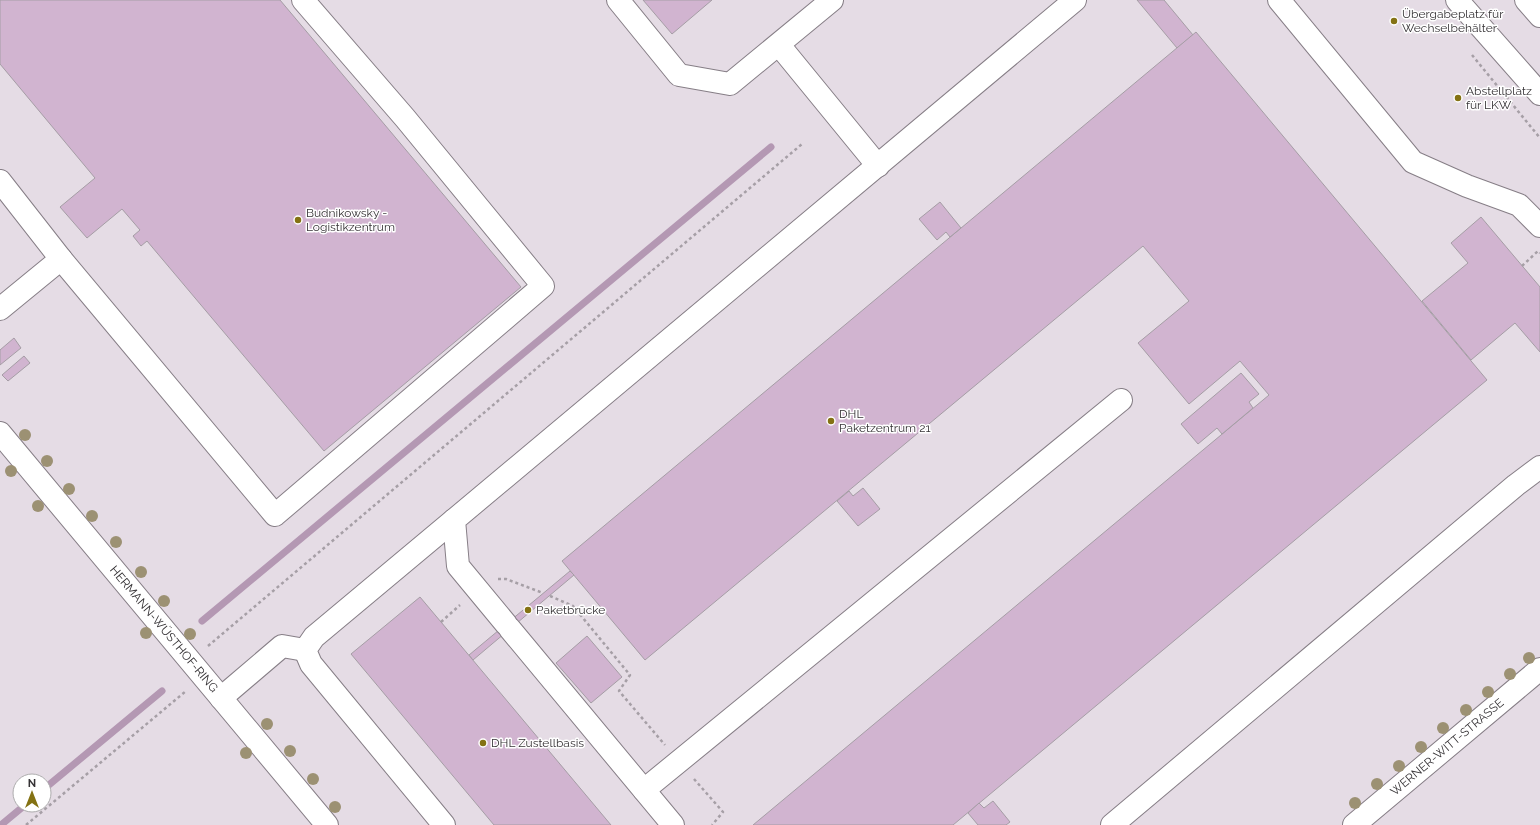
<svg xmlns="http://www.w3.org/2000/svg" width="1540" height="825" viewBox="0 0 1540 825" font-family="Raleway,sans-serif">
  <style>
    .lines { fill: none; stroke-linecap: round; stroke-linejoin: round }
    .stream { stroke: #b498b3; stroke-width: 7 }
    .building { fill: #d1b4d0; stroke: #a59da5 }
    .minor-casing { stroke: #867e86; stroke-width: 24 }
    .path { stroke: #a69fa6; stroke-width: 2.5; stroke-dasharray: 3 3; stroke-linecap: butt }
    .minor { stroke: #fff; stroke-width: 22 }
    .tree { fill: #9c9173 }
    .poi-dot { fill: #847213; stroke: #fff; stroke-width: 1.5 }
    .labels { text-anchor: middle; stroke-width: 3; stroke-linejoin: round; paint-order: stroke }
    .poi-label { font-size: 12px; fill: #353235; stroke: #fff; text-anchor: start }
    .street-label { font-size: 12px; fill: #353235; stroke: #fff }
  </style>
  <rect width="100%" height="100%" fill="#e5dce5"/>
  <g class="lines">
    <g class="stream">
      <polyline points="202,621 771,147"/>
      <polyline points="44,789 162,691"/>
      <polyline points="1,825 25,805"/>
    </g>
  </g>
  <g class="building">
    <polygon points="0,0 280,0 521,287 324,451 147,241 141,246 133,236 140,230 122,209 87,238 60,207 95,178 0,64"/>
    <polygon points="643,0 712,0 672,34"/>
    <polygon points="1137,0 1164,0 1193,35 1177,48"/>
    <polygon points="1196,32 1487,380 953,825 753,825 1269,395 1240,361 1189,404 1138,343 1189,301 1143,246 645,660 562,561"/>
    <polygon points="940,202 961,228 950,237 946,232 937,240 919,219"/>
    <polygon points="1481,217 1540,287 1540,352 1515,323 1471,360 1422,301 1468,263 1451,243"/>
    <polygon points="14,338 21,348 0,365 0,350"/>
    <polygon points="24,356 30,363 8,381 2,375"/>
    <polygon points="1241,373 1259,394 1249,402 1253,408 1222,434 1217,428 1198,444 1181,424"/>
    <polygon points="863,488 880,509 858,526 837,501 849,491 853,496"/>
    <polygon points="570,571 574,575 473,660 469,655"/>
    <polygon points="420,597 441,622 611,825 494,825 351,654"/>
    <polygon points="587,636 622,677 591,703 556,663"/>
    <polygon points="993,801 1010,822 1006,825 978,825 968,813 979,803 984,808"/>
  </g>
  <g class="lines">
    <defs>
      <g id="minor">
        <polyline points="618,0 679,75 730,84 832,0"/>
        <polyline points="1279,0 1413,162 1467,186 1519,205 1540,226"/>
        <polyline points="1457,0 1540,94"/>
        <polyline points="1526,0 1540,16"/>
        <polyline points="779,45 878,166"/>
        <polyline points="0,181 61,259 0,309"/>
        <polyline points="61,259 275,515 543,286 405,118 303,0"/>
        <polyline points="0,433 327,825"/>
        <polyline points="506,624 458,566 454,520 1075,0"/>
        <polyline points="510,629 673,825"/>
        <polyline points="221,698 282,646 305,650"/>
        <polyline points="644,790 1121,400"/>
        <polyline points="444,825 311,664 305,650 314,637 454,520"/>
        <polyline points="1112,825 1516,485 1540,467"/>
        <polyline points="1354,825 1540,669"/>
      </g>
    </defs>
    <use href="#minor" class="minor-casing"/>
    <g class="path">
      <polyline points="1472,55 1540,138"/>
      <polyline points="1522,266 1538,251 1540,253"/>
      <polyline points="498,579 506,579 543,593"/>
      <polyline points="550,596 573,606 630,675 619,691 665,745"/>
      <polyline points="441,622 460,605"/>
      <polyline points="208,646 802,144"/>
      <polyline points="694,779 723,812 712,825"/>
      <polyline points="26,825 186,691"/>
    </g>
    <use href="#minor" class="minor"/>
  </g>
  <g class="tree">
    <circle cx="25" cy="435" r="6"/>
    <circle cx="47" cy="461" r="6"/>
    <circle cx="11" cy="471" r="6"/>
    <circle cx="69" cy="489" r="6"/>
    <circle cx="38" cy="506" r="6"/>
    <circle cx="92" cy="516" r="6"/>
    <circle cx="116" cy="542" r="6"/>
    <circle cx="141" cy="572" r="6"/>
    <circle cx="164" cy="601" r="6"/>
    <circle cx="146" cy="633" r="6"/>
    <circle cx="190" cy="634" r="6"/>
    <circle cx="1529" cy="658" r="6"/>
    <circle cx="1510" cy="674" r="6"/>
    <circle cx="1488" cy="692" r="6"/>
    <circle cx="1466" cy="710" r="6"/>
    <circle cx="267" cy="724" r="6"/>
    <circle cx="1443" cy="728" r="6"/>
    <circle cx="1421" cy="747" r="6"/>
    <circle cx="290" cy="751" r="6"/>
    <circle cx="246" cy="753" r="6"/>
    <circle cx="1399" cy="766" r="6"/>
    <circle cx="313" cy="779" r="6"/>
    <circle cx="1377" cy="784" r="6"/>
    <circle cx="1355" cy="803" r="6"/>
    <circle cx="335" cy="807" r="6"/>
  </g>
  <g class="poi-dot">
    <circle cx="1394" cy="21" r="4"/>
    <circle cx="1458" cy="98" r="4"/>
    <circle cx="298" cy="220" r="4"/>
    <circle cx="831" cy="421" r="4"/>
    <circle cx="528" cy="610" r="4"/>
    <circle cx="483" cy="743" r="4"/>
  </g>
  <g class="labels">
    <g class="poi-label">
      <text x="1402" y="18">Übergabeplatz für<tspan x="1402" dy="14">Wechselbehälter</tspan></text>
      <text x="1466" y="95">Abstellplatz<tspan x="1466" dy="14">für LKW</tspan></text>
      <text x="306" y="217">Budnikowsky -<tspan x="306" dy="14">Logistikzentrum</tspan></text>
      <text x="839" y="418">DHL<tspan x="839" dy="14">Paketzentrum 21</tspan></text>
      <text x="536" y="614">Paketbrücke</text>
      <text x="491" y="747">DHL Zustellbasis</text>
    </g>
    <g class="street-label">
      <text transform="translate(164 629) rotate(50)" y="4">HERMANN-WÜSTHOF-RING</text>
      <text transform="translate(1447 747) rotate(-40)" y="4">WERNER-WITT-STRASSE</text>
    </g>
  </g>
  <g transform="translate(32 793)"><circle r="19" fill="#ffffff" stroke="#aeadae"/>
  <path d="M0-3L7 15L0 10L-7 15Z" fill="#847213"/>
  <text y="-6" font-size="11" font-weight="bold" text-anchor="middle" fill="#353235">N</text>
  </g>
</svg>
